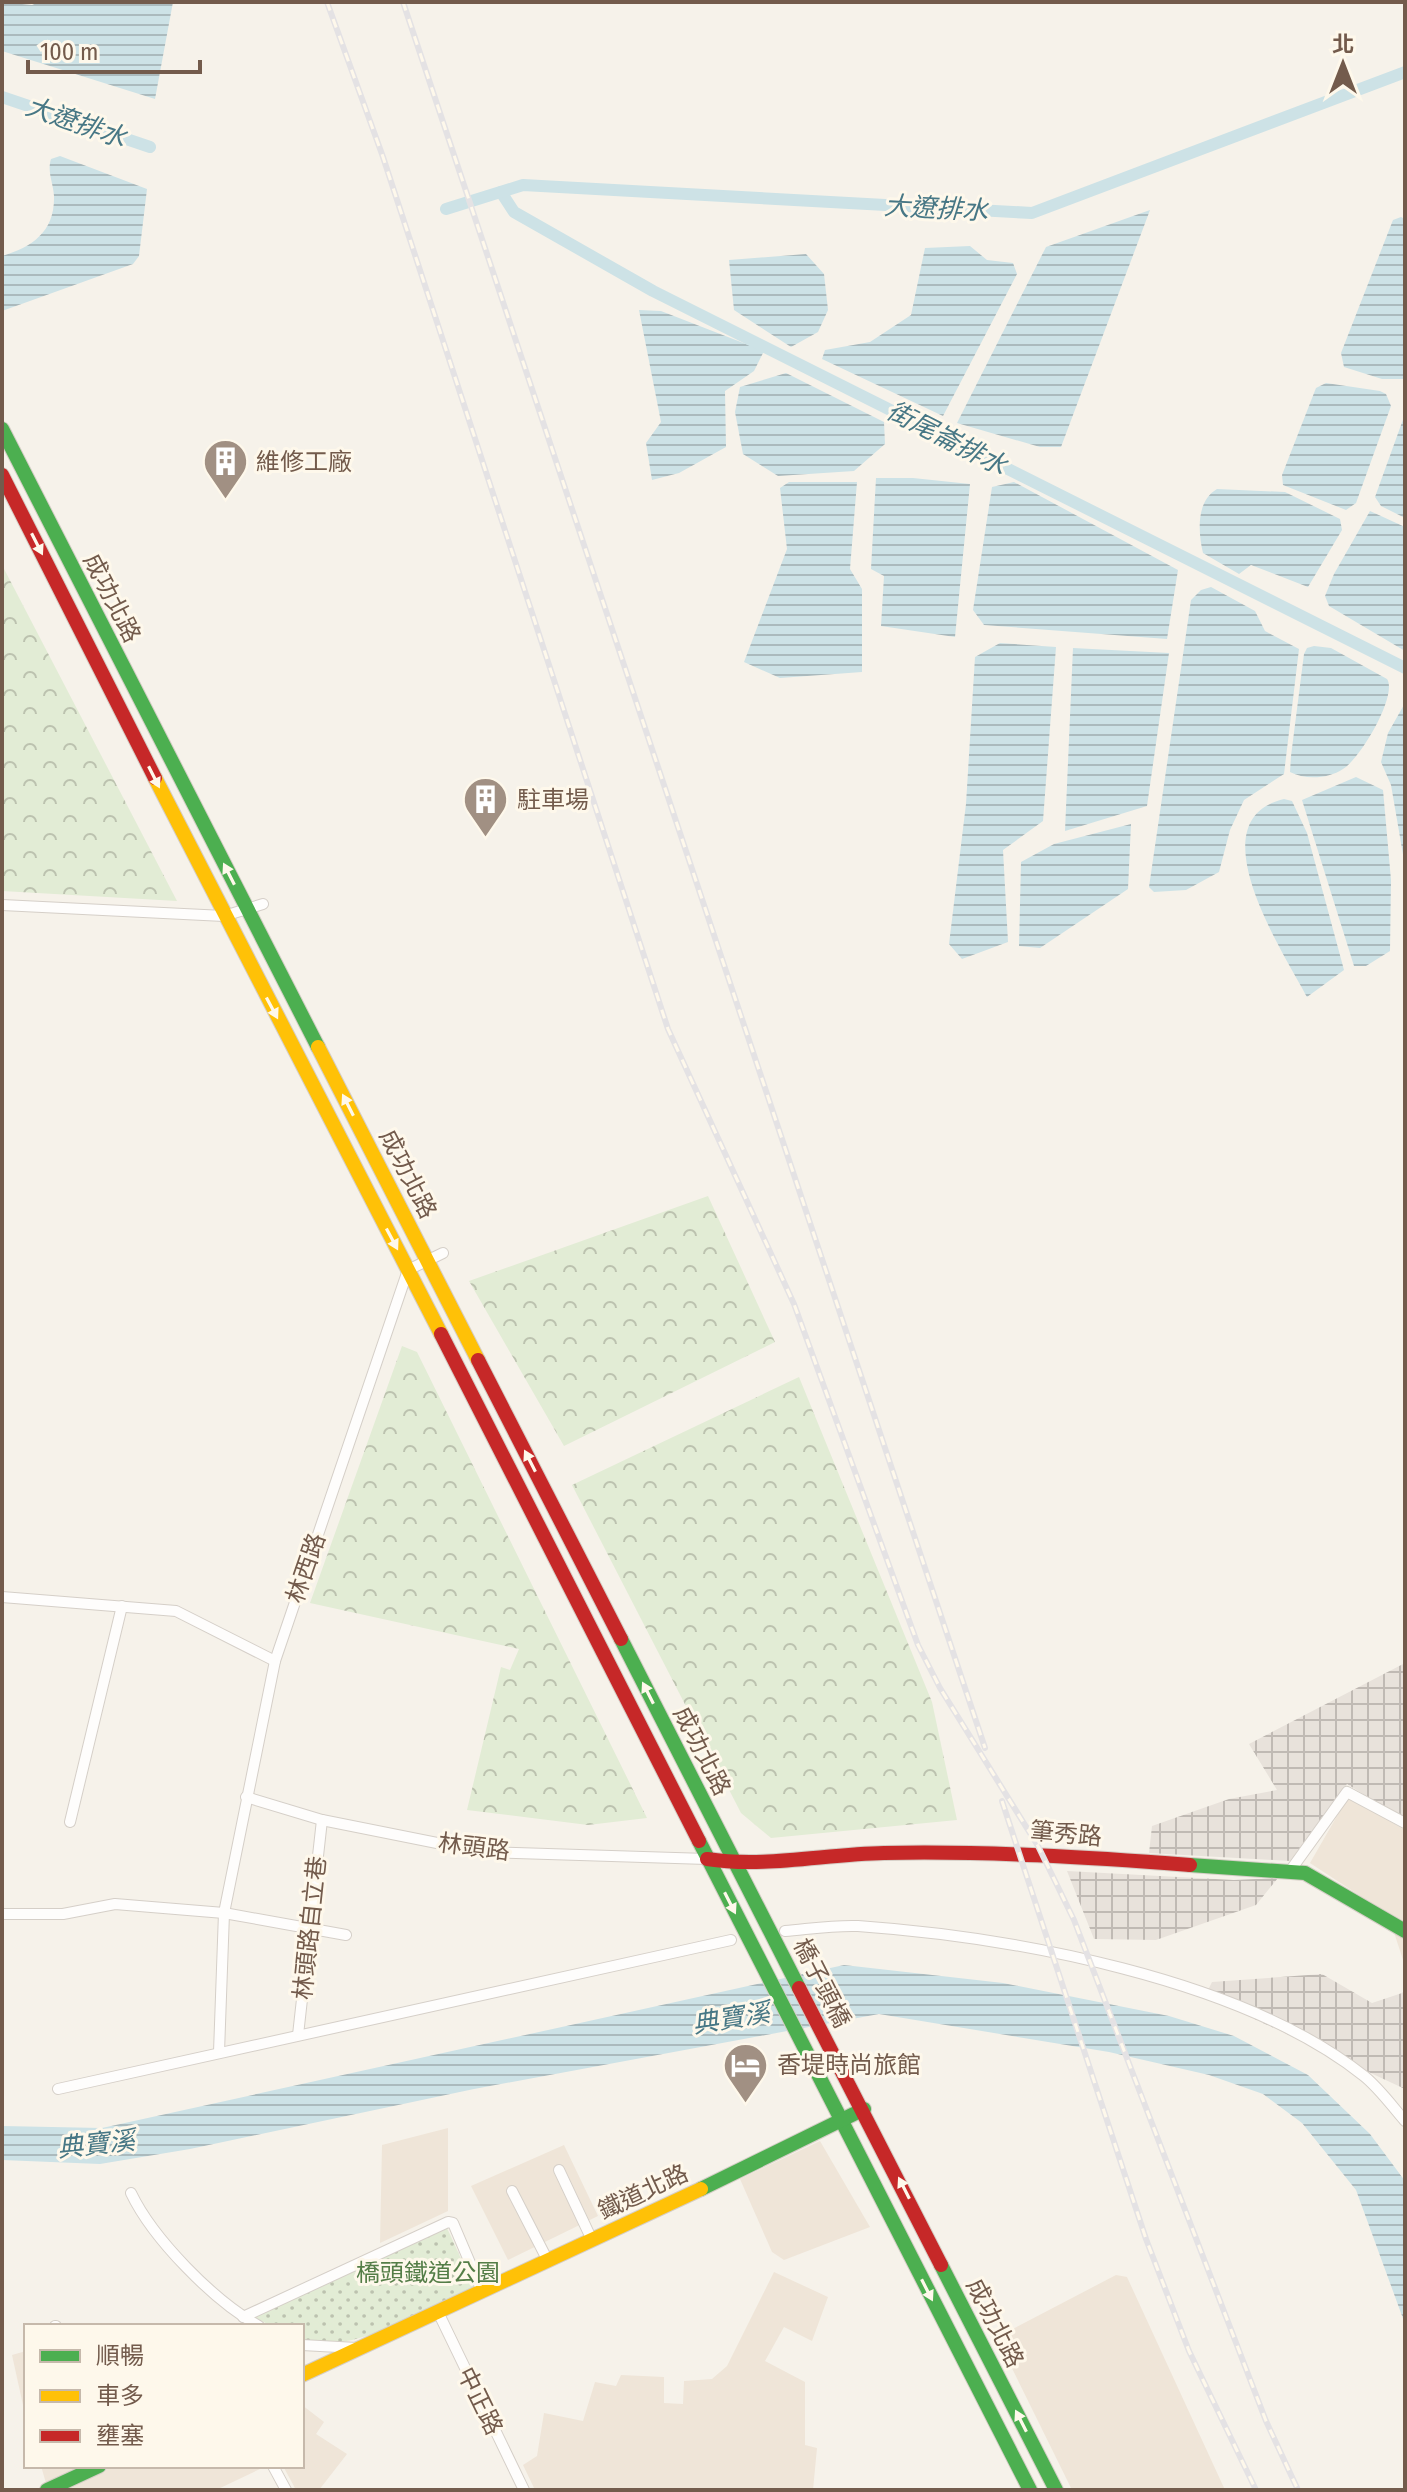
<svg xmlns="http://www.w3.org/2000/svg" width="1407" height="2492" viewBox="0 0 1407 2492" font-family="'Fira Sans Condensed','Noto Sans TC',sans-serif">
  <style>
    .residential { fill: #efe5d8 }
    .industrial { fill: url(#industrial-grid) }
    .forest { fill: url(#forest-crowns) }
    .park { fill: url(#park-dots) }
    .water { fill: url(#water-rules) }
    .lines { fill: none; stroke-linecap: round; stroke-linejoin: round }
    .canal { stroke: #cde2e6; stroke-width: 12 }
    .street-casing { stroke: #d5cfc8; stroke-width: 12 }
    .fast-casing { stroke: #d5cec6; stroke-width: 16 }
    .slow-casing { stroke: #d5cec6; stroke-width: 16 }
    .jam-casing { stroke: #d5cec6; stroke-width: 16 }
    .street { stroke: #fefdfc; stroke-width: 10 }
    .fast { stroke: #4caf50; stroke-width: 14 }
    .slow { stroke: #ffc107; stroke-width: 14 }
    .jam { stroke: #c62828; stroke-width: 14 }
    .rail-casing { stroke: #e4e2e4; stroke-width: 6 }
    .rail { stroke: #fef8eb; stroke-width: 3; stroke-dasharray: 9; stroke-linecap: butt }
    .oneway { fill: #fef8eb }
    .labels { text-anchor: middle; stroke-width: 6; stroke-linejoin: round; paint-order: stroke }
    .poi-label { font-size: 24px; fill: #735b4c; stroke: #fef8eb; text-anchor: start }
    .street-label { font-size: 24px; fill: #735b4c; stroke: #fef8eb }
    .park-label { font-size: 24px; fill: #547d47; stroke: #fef8eb }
    .water-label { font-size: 26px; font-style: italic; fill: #477785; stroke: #fef8eb }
  </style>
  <defs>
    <pattern id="industrial-grid" width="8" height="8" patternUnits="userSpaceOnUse" patternTransform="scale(2)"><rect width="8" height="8" fill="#e8e2db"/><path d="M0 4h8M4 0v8" fill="none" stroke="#c0bab4"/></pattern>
    <pattern id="forest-crowns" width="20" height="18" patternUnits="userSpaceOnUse" patternTransform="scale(2)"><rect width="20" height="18" fill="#e2ecd5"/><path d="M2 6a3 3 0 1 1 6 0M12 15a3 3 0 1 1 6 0" fill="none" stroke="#bcc2af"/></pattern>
    <pattern id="park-dots" width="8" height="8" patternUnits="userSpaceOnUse" patternTransform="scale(2)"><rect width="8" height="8" fill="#e2ecd5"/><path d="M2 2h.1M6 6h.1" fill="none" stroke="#bcc2af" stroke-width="1.8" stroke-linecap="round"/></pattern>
    <pattern id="water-rules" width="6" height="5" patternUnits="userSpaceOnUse" patternTransform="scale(2)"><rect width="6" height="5" fill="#cde2e6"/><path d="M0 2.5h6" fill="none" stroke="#abbabd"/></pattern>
  </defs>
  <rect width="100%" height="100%" fill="#f6f2ea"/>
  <g class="residential">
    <polygon points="1348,1797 1405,1830 1405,1966 1388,1914 1310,1863"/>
    <polygon points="448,2128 448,2211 380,2243 382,2145"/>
    <polygon points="820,2141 870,2227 784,2260 772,2252 740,2179"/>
    <polygon points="564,2145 598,2216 508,2260 471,2186"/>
    <polygon points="774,2272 828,2297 812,2341 784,2327 765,2361 805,2382 805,2445 817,2448 813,2490 535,2490 523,2465 537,2456 544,2413 583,2421 595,2382 616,2386 621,2375 664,2377 664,2403 683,2404 684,2381 712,2379 727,2366"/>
    <polygon points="1116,2275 1127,2277 1225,2490 1072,2490 1002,2348 1005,2333"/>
    <polygon points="26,2351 26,2419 12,2355"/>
    <polygon points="302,2405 324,2422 316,2434 347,2454 319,2490 296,2490 283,2466 302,2466"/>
    <polygon points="41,2466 259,2466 260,2469 216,2490 48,2490"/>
  </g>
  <g class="industrial">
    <polygon points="1405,1663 1405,1820 1347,1784 1290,1861 1149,1853 1152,1826 1229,1799 1277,1790 1249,1744"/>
    <polygon points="1067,1871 1234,1880 1278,1878 1256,1905 1156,1940 1094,1939"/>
    <polygon points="1322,1974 1372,2003 1405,1992 1405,2089 1205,1996 1212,1982"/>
  </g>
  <g class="forest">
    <polygon points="2,565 177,901 2,891"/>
    <polygon points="708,1196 775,1342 564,1446 469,1281"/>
    <polygon points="402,1346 417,1352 647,1818 588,1825 467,1810 501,1667 510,1670 519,1649 310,1603"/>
    <polygon points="799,1377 932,1702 957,1820 771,1838 741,1813 572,1485"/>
  </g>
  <path class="park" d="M447,2228L475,2289C431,2308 348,2357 302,2340V2326H271L253,2316Z"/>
  <g class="water">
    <polygon points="2,2 32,5 39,2 173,2 155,99 2,51"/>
    <path d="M60,156L147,189L139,256L133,264L2,311V256C33,247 55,231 54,196C53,182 47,172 51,159Z"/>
    <polygon points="1150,210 1061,447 1040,447 957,423 1046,247"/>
    <polygon points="1401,217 1405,219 1405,379 1382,379 1344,367 1341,353 1393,220"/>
    <polygon points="970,246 987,260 1013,263 1017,274 943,416 822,359 825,350 870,342 911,315 925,248"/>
    <polygon points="806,254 824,274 828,310 818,332 791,347 734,310 729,260"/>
    <polygon points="639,310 661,311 764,351 754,371 725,391 726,447 679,473 652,480 646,443 661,422"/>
    <polygon points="786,373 884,422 885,444 854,471 778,476 743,454 735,412 740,387"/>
    <polygon points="1326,383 1380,391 1386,394 1391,406 1356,503 1346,510 1283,485 1282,475 1316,388"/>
    <polygon points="1405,414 1405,518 1381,506 1375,497"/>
    <polygon points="876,478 913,478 970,484 955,637 881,626 884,576 871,569"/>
    <polygon points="789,482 857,482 850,569 862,589 862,672 780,678 744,662 787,549 780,488"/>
    <polygon points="1014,482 1178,570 1167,639 984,625 973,610 992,487"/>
    <path d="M1217,489L1285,492L1340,519L1342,530L1308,587L1251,565L1239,574L1203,553C1198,532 1196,501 1217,489Z"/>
    <polygon points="1370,511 1405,527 1405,651 1329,606 1325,596 1334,574"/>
    <polygon points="1211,587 1255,611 1265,631 1299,649 1284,774 1244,800 1230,830 1219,872 1186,890 1154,892 1149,887 1191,600 1201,590"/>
    <polygon points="1000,643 1056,647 1043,821 1003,850 1008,942 962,959 949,944 966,804 975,657"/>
    <path d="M1314,646L1331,648L1387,679C1398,695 1360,759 1343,769C1328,779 1305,780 1290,772L1291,756L1304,654L1307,648Z"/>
    <polygon points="1073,648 1169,653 1147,806 1065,831"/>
    <polygon points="1405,703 1405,866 1391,785 1381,762 1388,733"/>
    <polygon points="1356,777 1383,790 1391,880 1390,951 1366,966 1354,966 1302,800"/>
    <path d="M1284,799L1292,801L1307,833L1344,970L1307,997C1284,953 1195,820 1284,799Z"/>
    <polygon points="1131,824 1128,889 1040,948 1019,946 1021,862 1054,844"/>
    <polygon points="844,1965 1003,1983 1169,2016 1234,2036 1308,2075 1370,2134 1405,2181 1405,2324 1356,2190 1302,2123 1263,2094 1209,2075 1109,2052 879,2014 474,2089 190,2149 100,2164 2,2160 2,2126 102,2128"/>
  </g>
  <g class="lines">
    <g class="canal">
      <polyline points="2,97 150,147"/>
      <polyline points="501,192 514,212 653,291 1405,668"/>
      <polyline points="446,209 523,185 1032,213 1405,72"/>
    </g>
    <defs>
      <g id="street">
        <polyline points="2,905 224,916 263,904"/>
        <polyline points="2,1597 176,1611 275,1661"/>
        <polyline points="246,1797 322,1820 482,1852 707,1859"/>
        <polyline points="70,1822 122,1606"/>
        <polyline points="1290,1871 1347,1792 1405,1823"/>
        <polyline points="2,1914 63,1914 115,1904 224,1913 346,1935"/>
        <path d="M785,1931C809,1929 834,1925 858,1926C1012,1937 1241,1978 1364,2076C1379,2088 1392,2106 1405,2121"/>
        <polyline points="298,2035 322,1820"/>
        <polyline points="219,2052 224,1913 275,1661 408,1270 443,1253"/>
        <polyline points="58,2089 731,1940"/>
        <polyline points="559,2170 592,2240"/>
        <polyline points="512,2191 548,2261"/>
        <path d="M131,2193C153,2239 214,2301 259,2326"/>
        <polyline points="438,2312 524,2490"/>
        <polyline points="243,2317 448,2222 453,2223 482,2291"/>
        <polyline points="55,2326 56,2326"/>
        <polyline points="302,2345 357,2348"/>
        <polyline points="273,2466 286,2490"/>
      </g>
      <g id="fast">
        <polyline points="2,429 318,1047"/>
        <polyline points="621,1639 799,1988"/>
        <polyline points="699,1841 1030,2490"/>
        <polyline points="1190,1865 1305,1873 1405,1931"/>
        <polyline points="701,2189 864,2109"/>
        <polyline points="941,2265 1056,2490"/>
        <polyline points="47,2490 99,2466"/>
      </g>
      <g id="slow">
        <polyline points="155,778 441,1334"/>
        <polyline points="318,1047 478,1360"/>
        <polyline points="302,2375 701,2189"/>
      </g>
      <g id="jam">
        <polyline points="2,475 155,778"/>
        <polyline points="441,1334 699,1841"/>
        <polyline points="478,1360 621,1639"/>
        <path d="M707,1859C765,1868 825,1854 884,1853C988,1851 1087,1857 1190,1865"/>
        <polyline points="799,1988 941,2265"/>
      </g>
    </defs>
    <use href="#street" class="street-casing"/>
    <use href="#fast" class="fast-casing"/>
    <use href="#slow" class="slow-casing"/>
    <use href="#jam" class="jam-casing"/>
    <use href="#street" class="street"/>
    <use href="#fast" class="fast"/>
    <use href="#slow" class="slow"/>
    <use href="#jam" class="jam"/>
    <defs>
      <g id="rail">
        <polyline points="327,2 383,157 668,1029 794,1304 918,1645 940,1688 1038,1846 1074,1920 1266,2421 1298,2490"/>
        <polyline points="403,2 985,1748"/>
        <polyline points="1002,1801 1146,2239 1189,2351 1256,2490"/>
      </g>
    </defs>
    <use href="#rail" class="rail-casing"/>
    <use href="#rail" class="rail"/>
  </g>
  <defs><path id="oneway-solid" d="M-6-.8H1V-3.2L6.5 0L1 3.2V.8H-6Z" transform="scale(2)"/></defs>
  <g class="oneway">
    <use href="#oneway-solid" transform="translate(37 544) rotate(63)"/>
    <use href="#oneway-solid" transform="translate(154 777) rotate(63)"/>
    <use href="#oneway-solid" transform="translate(229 874) rotate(-117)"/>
    <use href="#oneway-solid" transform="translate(272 1008) rotate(62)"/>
    <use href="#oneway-solid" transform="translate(348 1105) rotate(-117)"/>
    <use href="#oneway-solid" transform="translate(392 1239) rotate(62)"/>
    <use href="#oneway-solid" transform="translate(530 1461) rotate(-117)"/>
    <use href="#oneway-solid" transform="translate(648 1693) rotate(-117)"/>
    <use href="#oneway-solid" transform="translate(730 1903) rotate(63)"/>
    <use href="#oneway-solid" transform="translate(904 2188) rotate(-117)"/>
    <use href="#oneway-solid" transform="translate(927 2290) rotate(63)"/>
    <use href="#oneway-solid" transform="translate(1021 2421) rotate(-117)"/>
  </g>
  <defs>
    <symbol id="building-pin" viewBox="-11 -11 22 30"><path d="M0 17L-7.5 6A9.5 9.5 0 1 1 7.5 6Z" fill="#a19083" stroke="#fef8eb"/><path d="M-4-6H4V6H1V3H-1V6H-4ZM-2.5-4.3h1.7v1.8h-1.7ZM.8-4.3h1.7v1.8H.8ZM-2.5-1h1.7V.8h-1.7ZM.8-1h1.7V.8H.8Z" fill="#fff"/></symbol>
    <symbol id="hotel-pin" viewBox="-11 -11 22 30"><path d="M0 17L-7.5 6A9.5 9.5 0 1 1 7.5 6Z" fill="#a19083" stroke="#fef8eb"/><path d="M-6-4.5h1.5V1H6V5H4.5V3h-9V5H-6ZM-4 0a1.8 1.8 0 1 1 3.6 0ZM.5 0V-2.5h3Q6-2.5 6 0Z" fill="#fff"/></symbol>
  </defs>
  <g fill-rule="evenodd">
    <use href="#building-pin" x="200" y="436" width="51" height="69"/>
    <use href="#building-pin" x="460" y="774" width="51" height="69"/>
    <use href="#hotel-pin" x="720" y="2040" width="51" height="69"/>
  </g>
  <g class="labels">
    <g class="poi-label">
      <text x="256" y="470">維修工廠</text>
      <text x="517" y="808">駐車場</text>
      <text x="777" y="2073">香堤時尚旅館</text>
    </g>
    <g class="street-label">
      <text transform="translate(112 598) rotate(63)" y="8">成功北路</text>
      <text transform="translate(408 1174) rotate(63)" y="8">成功北路</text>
      <text transform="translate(306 1568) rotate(-71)" y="8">林西路</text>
      <text transform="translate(702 1751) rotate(63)" y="8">成功北路</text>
      <text transform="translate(1066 1834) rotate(5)" y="8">筆秀路</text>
      <text transform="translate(474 1847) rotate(7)" y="8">林頭路</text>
      <text transform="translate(310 1928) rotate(-84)" y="8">林頭路自立巷</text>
      <text transform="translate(822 1983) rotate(63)" y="8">橋子頭橋</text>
      <text transform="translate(643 2192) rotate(-25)" y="8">鐵道北路</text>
      <text transform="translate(995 2323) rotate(63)" y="8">成功北路</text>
      <text transform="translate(480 2401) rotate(64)" y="8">中正路</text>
    </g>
    <g class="park-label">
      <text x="428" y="2281">橋頭鐵道公園</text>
    </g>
    <g class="water-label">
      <text transform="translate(76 122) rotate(19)" y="9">大遼排水</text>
      <text transform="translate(936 208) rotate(3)" y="9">大遼排水</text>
      <text transform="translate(947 438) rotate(27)" y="9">街尾崙排水</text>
      <text transform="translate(731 2018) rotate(-9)" y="9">典寶溪</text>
      <text transform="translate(96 2144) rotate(-6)" y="9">典寶溪</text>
    </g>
  </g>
  <rect width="1407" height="2492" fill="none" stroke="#735b4c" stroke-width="8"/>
  <rect x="24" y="2324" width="280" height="144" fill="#fef8eb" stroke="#c6b9ab" stroke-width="2"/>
  <rect x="40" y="2350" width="40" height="12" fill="#4caf50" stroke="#c6b9ab" stroke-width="2"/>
  <text x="96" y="2364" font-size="24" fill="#735b4c">順暢</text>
  <rect x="40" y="2390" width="40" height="12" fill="#ffc107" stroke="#c6b9ab" stroke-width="2"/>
  <text x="96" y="2404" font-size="24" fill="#735b4c">車多</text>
  <rect x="40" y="2430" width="40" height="12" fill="#c62828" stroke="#c6b9ab" stroke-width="2"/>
  <text x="96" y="2444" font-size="24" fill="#735b4c">壅塞</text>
  <g transform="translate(1343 64)" stroke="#fef8eb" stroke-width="6" paint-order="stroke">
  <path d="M0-6L14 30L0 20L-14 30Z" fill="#735b4c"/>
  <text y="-12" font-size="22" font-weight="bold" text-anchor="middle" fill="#735b4c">北</text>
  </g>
  <path d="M28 60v12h172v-12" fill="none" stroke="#735b4c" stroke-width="4"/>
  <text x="40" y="60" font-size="24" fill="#735b4c" stroke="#fef8eb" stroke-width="6" paint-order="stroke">100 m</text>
</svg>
